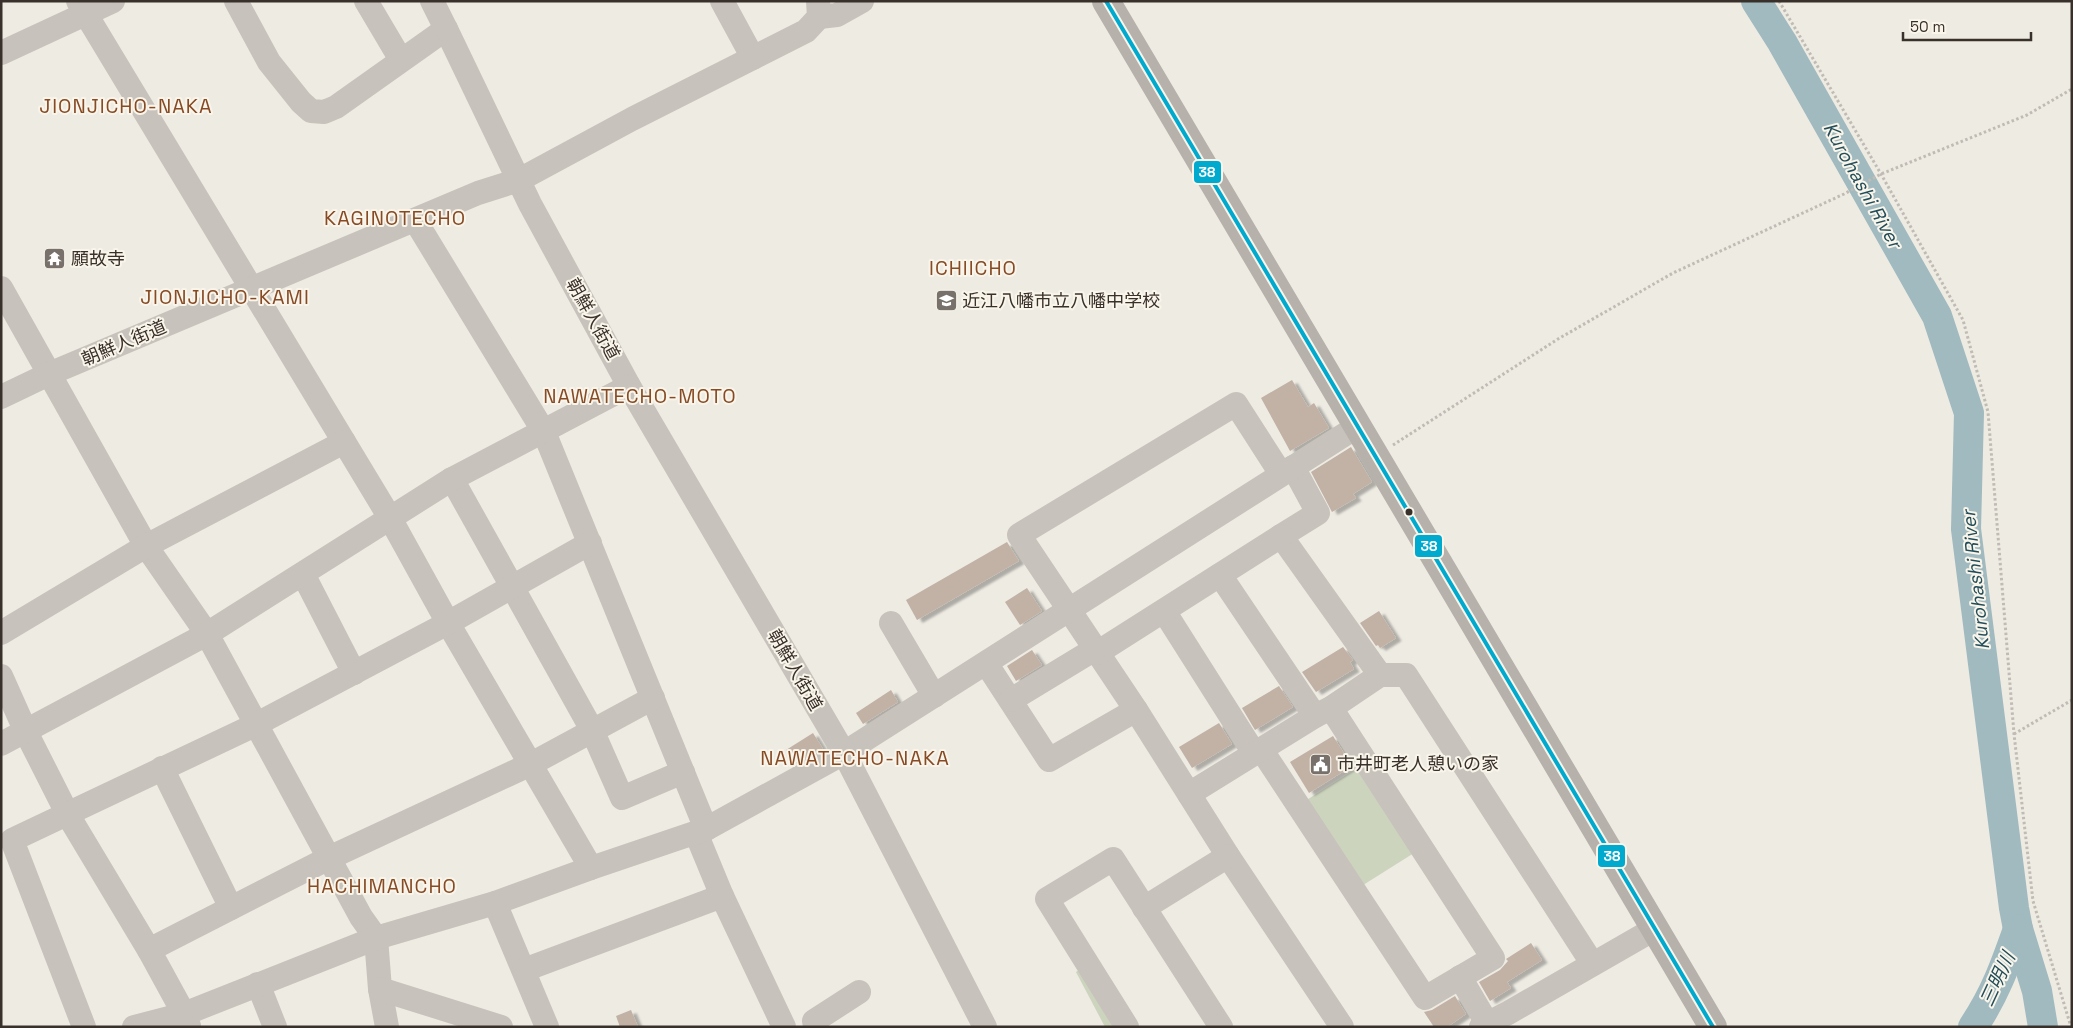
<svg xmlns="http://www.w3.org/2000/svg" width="2073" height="1028" viewBox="0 0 2073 1028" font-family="'Space Grotesk','Noto Sans JP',sans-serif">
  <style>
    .green { fill: #ccd4be }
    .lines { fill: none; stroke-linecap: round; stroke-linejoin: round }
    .river { stroke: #a0babf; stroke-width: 30 }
    .building { fill: #c1b2a5; filter: url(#shadow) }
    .path { stroke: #c0bbb4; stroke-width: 3; stroke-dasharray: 2.5 2.5; stroke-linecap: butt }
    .minor { stroke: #c7c2bb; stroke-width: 24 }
    .major { stroke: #b6b1aa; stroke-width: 28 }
    .bus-1-casing { stroke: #faf5eb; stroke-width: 8 }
    .bus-1 { stroke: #00a9ce; stroke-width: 4 }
    .bus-dot { fill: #38302a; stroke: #faf5eb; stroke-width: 2 }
    .labels { text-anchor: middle; stroke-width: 4; stroke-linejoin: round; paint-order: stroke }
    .poi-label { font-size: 18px; fill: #38302a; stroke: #faf5eb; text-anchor: start }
    .street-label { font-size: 18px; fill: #38302a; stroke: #faf5eb }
    .water-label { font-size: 19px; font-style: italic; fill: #204d59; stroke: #faf5eb }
    .quarter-label { font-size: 20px; letter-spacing: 1px; fill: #864a24; stroke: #faf5eb }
    .line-badge { stroke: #faf5eb; stroke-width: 2 }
    .badge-label { font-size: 14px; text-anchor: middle; font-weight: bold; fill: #fff }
  </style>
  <defs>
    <filter id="shadow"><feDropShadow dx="5.5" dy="3" stdDeviation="1" flood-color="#0004"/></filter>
  </defs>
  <rect width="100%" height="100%" fill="#eeebe3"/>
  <g class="green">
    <polygon points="1359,767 1414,853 1360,887 1305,801"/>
    <polygon points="1079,970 1116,1027 1105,1027 1076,972"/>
  </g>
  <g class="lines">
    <g class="river">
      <polyline points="1756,1 1782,42 1937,316 1969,413 1966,529 2014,908 2018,929 2037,991 2043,1027"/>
      <path d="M1973,1027C1995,994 2005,966 2018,929"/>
    </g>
  </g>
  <g class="building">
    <polygon points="1292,380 1308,407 1314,403 1329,428 1290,451 1261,398"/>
    <polygon points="1351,447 1372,482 1353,494 1356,498 1332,512 1311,472"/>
    <polygon points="1007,542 1019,561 917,620 906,600"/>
    <polygon points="1027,588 1042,611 1020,625 1005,602"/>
    <polygon points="1379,611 1396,638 1380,648 1378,645 1376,646 1360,623"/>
    <polygon points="1343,647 1353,660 1350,662 1354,669 1316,692 1302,672"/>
    <polygon points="1032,650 1042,665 1016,681 1007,666"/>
    <polygon points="1279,686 1293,707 1255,730 1242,708"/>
    <polygon points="891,690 898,702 863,724 856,713"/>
    <polygon points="1219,723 1232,744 1192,768 1179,747"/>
    <polygon points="813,733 823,749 795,764 786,750"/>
    <polygon points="1333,736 1352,766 1309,793 1290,762"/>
    <polygon points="1531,943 1542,960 1507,982 1511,988 1490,1001 1479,982 1500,970 1508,961 1506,959"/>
    <polygon points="1455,996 1466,1014 1447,1027 1434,1027 1424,1012 1432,1010"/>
    <polygon points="631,1010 638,1027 620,1027 616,1016"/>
  </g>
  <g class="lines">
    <g class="path">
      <polyline points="1779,1 1881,174 1963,320 1988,412 2014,734 2033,901 2071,1027"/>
      <polyline points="1393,445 1558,339 1673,273 1844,194 1881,174 2027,115 2072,89"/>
      <polyline points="2014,734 2072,700"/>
    </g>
    <g class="minor">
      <polyline points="78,1 390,518 448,623 591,868"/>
      <polyline points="236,1 269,62 301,102 311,111 324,112 336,107 446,29 530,204 629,386 844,753 985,1027"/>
      <polyline points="366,1 401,60"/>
      <polyline points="432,1 446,29"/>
      <polyline points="722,1 753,58"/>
      <polyline points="819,17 837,15 862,1"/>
      <polyline points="1,53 113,1"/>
      <polyline points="415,220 544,432 706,829"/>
      <polyline points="1,288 146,546 207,634 361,917 376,938 380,989 387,1027"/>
      <polyline points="1,397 49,374 478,193 519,180 632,119 806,31 819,17 818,1"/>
      <polyline points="1293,467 1318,513 1281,536 1380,675"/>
      <polyline points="1281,474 1236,404 1019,535 1136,710 1228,856 1342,1027"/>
      <polyline points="452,479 592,730 622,798 683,772"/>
      <polyline points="303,574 354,673"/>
      <polyline points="1220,575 1315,716"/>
      <polyline points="1164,611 1254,753"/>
      <polyline points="891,623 934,696"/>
      <polyline points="1,633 146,546 344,442"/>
      <polyline points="1097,653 1281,536"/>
      <polyline points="986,663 1049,760 1136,710"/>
      <polyline points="1,676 26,732 68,815 149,950 184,1014 189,1026"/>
      <polyline points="1011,700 1095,649"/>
      <polyline points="1,744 207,634 452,479 629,386"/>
      <polyline points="1261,749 1425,998 1493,958 1331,708"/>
      <polyline points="162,768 231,908"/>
      <polyline points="1189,794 1315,716 1331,708 1380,675 1406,675 1592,963"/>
      <polyline points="696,833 722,896 784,1027"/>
      <polyline points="495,903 547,1027"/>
      <polyline points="1144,908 1228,856"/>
      <polyline points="149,950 329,858 531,764 653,698"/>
      <polyline points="524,970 722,896"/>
      <polyline points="1460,977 1487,1023"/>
      <polyline points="258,984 275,1027"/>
      <polyline points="380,989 501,1027"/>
      <polyline points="814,1021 859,992"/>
      <polyline points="84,1027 12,840 255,725 448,623 590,543"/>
      <polyline points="134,1027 184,1014 376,938 495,903 591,868 706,829 844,753 1358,426"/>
      <polyline points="1127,1027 1047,899 1113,859 1221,1027"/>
      <polyline points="1481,1027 1508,1013 1656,928"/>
    </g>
    <polyline class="major" points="1106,1 1713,1027"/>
    <defs>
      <polyline id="bus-1" points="1106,1 1713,1027"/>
    </defs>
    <use href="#bus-1" class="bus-1-casing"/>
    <use href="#bus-1" class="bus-1"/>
  </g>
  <defs>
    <symbol id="temple-square" viewBox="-11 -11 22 22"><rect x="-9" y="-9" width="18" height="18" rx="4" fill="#78716b" stroke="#faf5eb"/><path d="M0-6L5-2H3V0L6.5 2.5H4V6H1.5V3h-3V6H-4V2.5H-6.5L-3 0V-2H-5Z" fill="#fff"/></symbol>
    <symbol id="school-square" viewBox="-11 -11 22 22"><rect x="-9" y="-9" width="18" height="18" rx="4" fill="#78716b" stroke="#faf5eb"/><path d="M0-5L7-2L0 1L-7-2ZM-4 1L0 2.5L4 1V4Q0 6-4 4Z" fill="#fff"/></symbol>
    <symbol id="civic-square" viewBox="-11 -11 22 22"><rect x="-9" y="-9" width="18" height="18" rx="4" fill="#78716b" stroke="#faf5eb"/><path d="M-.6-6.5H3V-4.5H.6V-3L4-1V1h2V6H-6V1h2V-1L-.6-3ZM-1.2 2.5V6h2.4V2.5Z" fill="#fff"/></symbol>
  </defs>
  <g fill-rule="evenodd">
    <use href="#temple-square" x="42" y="246" width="25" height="25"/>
    <use href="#school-square" x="934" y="288" width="25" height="25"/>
    <use href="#civic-square" x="1308" y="752" width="25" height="25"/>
  </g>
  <circle class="bus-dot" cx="1409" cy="512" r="4.5"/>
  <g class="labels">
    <g class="poi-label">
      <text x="71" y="265">願故寺</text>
      <text x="962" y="307">近江八幡市立八幡中学校</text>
      <text x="1337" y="770">市井町老人憩いの家</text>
    </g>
    <g class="street-label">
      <text transform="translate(593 319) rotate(61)" y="6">朝鮮人街道</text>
      <text transform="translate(124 343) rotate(-23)" y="6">朝鮮人街道</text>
      <text transform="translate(795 670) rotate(60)" y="6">朝鮮人街道</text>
    </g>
    <g class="water-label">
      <text transform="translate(1863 185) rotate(61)" y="7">Kurohashi River</text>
      <text transform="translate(1975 580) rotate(-96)" y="7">Kurohashi River</text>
      <text transform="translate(1997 979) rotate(-65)" y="7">三明川</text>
    </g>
    <g class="quarter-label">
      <text x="126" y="113">JIONJICHO-NAKA</text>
      <text x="395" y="225">KAGINOTECHO</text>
      <text x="973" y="275">ICHIICHO</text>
      <text x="225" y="304">JIONJICHO-KAMI</text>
      <text x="640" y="403">NAWATECHO-MOTO</text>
      <text x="855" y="765">NAWATECHO-NAKA</text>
      <text x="382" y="893">HACHIMANCHO</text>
    </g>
  </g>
  <g class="line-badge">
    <rect x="1193" y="160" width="29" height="24" rx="5" fill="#00a9ce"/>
    <rect x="1414" y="534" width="29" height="24" rx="5" fill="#00a9ce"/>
    <rect x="1597" y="844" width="29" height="24" rx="5" fill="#00a9ce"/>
  </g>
  <g class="badge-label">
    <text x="1207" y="177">38</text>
    <text x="1429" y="551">38</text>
    <text x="1612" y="861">38</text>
  </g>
  <rect width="2073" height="1028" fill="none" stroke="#38302a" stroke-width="5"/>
  <path d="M1903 32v8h128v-8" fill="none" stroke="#38302a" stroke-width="2.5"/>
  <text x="1910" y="32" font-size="15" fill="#38302a" stroke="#faf5eb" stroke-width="4" paint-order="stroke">50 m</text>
</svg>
